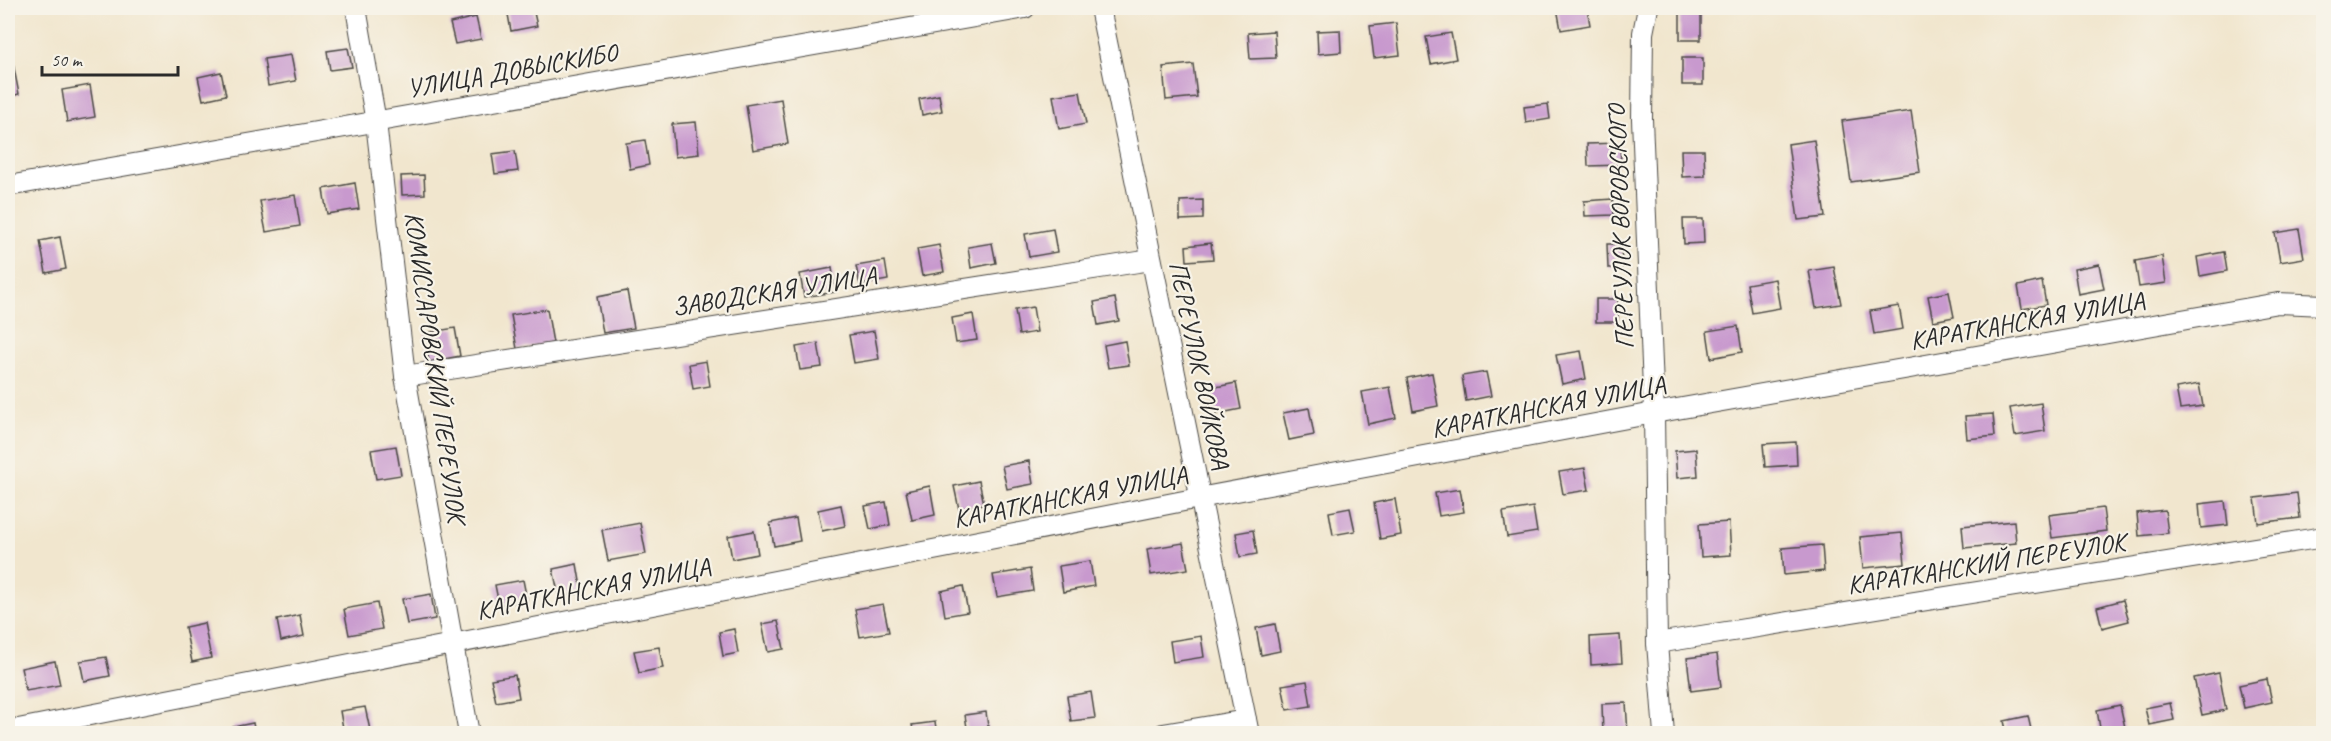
<svg xmlns="http://www.w3.org/2000/svg" width="2331" height="741" viewBox="0 0 2331 741" font-family="Caveat,sans-serif">
  <style>
    .building { fill: #c899ce }
    .lines { fill: none; stroke-linecap: round; stroke-linejoin: round }
    .minor-casing { stroke: #494743; stroke-width: 22 }
    .minor { stroke: #fff; stroke-width: 20 }
    .labels { text-anchor: middle; stroke-width: 4.5; stroke-linejoin: round; paint-order: stroke }
    .street-label { font-size: 26px; fill: #2b2b2b; stroke: #f7f3e8 }
  </style>
  <rect width="100%" height="100%" fill="#f7f3e8"/>
  <filter id="ink" filterUnits="userSpaceOnUse"><feTurbulence type="fractalNoise" baseFrequency=".0167" numOctaves="2"/><feDisplacementMap in="SourceGraphic" scale="12" xChannelSelector="R" yChannelSelector="G"/><feConvolveMatrix kernelMatrix="1 2 1 2 8 2 1 2 1" color-interpolation-filters="sRGB"/></filter>
  <filter id="wash" filterUnits="userSpaceOnUse"><feTurbulence type="fractalNoise" baseFrequency=".008" numOctaves="4" result="noise"/><feDisplacementMap in="SourceGraphic" scale="24" xChannelSelector="R" yChannelSelector="G"/><feGaussianBlur stdDeviation="1.35" result="paint"/><feColorMatrix in="noise" values="0 0 0 0 0 0 0 0 0 0 0 0 0 0 0 0 0 1.4 0 .05"/><feComposite in="paint" operator="in"/></filter>
  <g filter="url(#wash)">
    <rect width="100%" height="100%" fill="#f1e6ce"/>
    <g id="blocks">
      <g class="building">
        <polygon points="514,8 533,8 537,26 511,31 507,9"/>
        <polygon points="1557,8 1587,8 1590,25 1561,30"/>
        <rect x="1680" y="11" width="21" height="29"/>
        <polygon points="476,17 481,39 455,44 450,23"/>
        <polygon points="1396,23 1400,55 1374,58 1370,26"/>
        <polygon points="1340,30 1341,52 1318,54 1317,31"/>
        <polygon points="1274,31 1276,58 1250,59 1248,33"/>
        <polygon points="1451,33 1456,59 1431,64 1426,37"/>
        <polygon points="348,48 352,67 330,70 327,51"/>
        <polygon points="291,55 296,81 268,86 264,59"/>
        <rect x="1682" y="58" width="21" height="27"/>
        <polygon points="13,63 19,94 8,97 8,65"/>
        <polygon points="1193,64 1197,97 1166,100 1163,67"/>
        <polygon points="221,72 226,95 203,100 198,77"/>
        <polygon points="90,85 95,117 67,122 62,90"/>
        <polygon points="1080,92 1086,124 1059,129 1053,96"/>
        <polygon points="939,95 942,111 922,115 919,99"/>
        <polygon points="781,99 788,144 753,150 746,105"/>
        <polygon points="1548,104 1550,119 1526,123 1524,107"/>
        <polygon points="1911,111 1920,172 1851,182 1842,121"/>
        <polygon points="696,122 699,154 675,157 672,124"/>
        <polygon points="645,140 649,165 630,169 626,143"/>
        <polygon points="1814,140 1825,217 1798,220 1788,144"/>
        <polygon points="1620,143 1621,165 1588,166 1587,144"/>
        <polygon points="1681,150 1704,150 1705,176 1682,177"/>
        <polygon points="515,151 518,171 495,174 492,154"/>
        <polygon points="424,175 425,194 402,195 401,176"/>
        <polygon points="355,183 359,209 327,214 323,189"/>
        <polygon points="295,195 300,226 266,232 260,201"/>
        <polygon points="1613,199 1614,215 1585,216 1584,201"/>
        <polygon points="1203,200 1203,219 1180,220 1180,201"/>
        <polygon points="1683,219 1703,219 1704,243 1684,244"/>
        <polygon points="1053,229 1057,252 1029,257 1025,234"/>
        <polygon points="2299,229 2304,258 2280,262 2275,233"/>
        <polygon points="60,237 66,269 46,273 40,241"/>
        <polygon points="992,243 996,263 971,268 968,247"/>
        <polygon points="1211,243 1213,259 1187,261 1186,246"/>
        <polygon points="1607,244 1621,244 1622,268 1608,268"/>
        <polygon points="939,245 944,272 922,276 917,249"/>
        <polygon points="2224,252 2227,271 2200,276 2197,257"/>
        <polygon points="2162,256 2166,283 2139,287 2135,261"/>
        <polygon points="885,261 888,280 860,285 856,266"/>
        <polygon points="2099,264 2104,289 2078,294 2074,269"/>
        <polygon points="1834,267 1841,304 1816,308 1809,271"/>
        <polygon points="832,268 836,292 804,297 800,274"/>
        <polygon points="1775,279 1780,308 1752,313 1747,284"/>
        <polygon points="2042,281 2046,305 2022,309 2018,286"/>
        <polygon points="627,291 634,328 603,333 597,297"/>
        <polygon points="1949,292 1954,317 1933,321 1928,296"/>
        <polygon points="1115,298 1119,321 1098,325 1094,302"/>
        <rect x="1596" y="299" width="22" height="23"/>
        <polygon points="1899,306 1903,329 1874,334 1870,311"/>
        <polygon points="1033,307 1037,332 1019,335 1015,310"/>
        <polygon points="547,309 553,343 517,349 511,315"/>
        <polygon points="973,314 977,340 956,343 952,318"/>
        <polygon points="1738,326 1742,352 1711,358 1707,331"/>
        <polygon points="455,328 460,356 429,362 424,333"/>
        <polygon points="874,331 879,359 854,363 849,335"/>
        <polygon points="1125,341 1129,365 1108,368 1104,345"/>
        <polygon points="818,343 822,367 800,370 796,347"/>
        <polygon points="1581,351 1586,379 1562,384 1556,355"/>
        <polygon points="706,361 710,386 693,389 689,364"/>
        <polygon points="1486,372 1491,396 1466,401 1462,376"/>
        <polygon points="1432,373 1438,406 1413,411 1407,378"/>
        <polygon points="1236,383 1241,409 1216,414 1211,388"/>
        <polygon points="2199,384 2203,406 2180,409 2176,388"/>
        <polygon points="1390,387 1396,418 1368,424 1362,392"/>
        <polygon points="2041,403 2045,431 2015,436 2010,408"/>
        <polygon points="1309,408 1314,435 1289,440 1283,413"/>
        <polygon points="1993,414 1995,436 1967,439 1965,416"/>
        <polygon points="1796,442 1797,465 1765,467 1763,444"/>
        <polygon points="396,446 401,475 376,479 371,450"/>
        <polygon points="1696,449 1698,476 1677,478 1675,451"/>
        <polygon points="1029,461 1033,484 1007,489 1002,466"/>
        <polygon points="1585,468 1589,490 1563,494 1559,472"/>
        <polygon points="979,481 984,504 959,509 954,486"/>
        <polygon points="930,486 935,515 912,520 906,491"/>
        <polygon points="1460,489 1464,512 1439,516 1435,493"/>
        <polygon points="2297,493 2300,518 2258,523 2255,498"/>
        <polygon points="1395,499 1401,535 1380,539 1374,503"/>
        <polygon points="2225,501 2228,525 2201,528 2199,504"/>
        <polygon points="886,502 890,525 870,529 865,506"/>
        <polygon points="841,505 845,526 822,531 818,510"/>
        <polygon points="1533,507 1537,532 1507,537 1503,512"/>
        <polygon points="1350,508 1355,531 1333,535 1329,512"/>
        <polygon points="2103,508 2106,531 2052,538 2049,515"/>
        <polygon points="2165,510 2168,533 2139,536 2137,513"/>
        <polygon points="796,518 800,541 774,546 770,523"/>
        <polygon points="2014,521 2016,543 1964,548 1962,526"/>
        <polygon points="1729,522 1731,555 1701,557 1699,524"/>
        <polygon points="640,523 646,554 608,561 602,530"/>
        <polygon points="1253,530 1257,554 1240,557 1236,533"/>
        <polygon points="754,531 758,554 732,559 728,536"/>
        <polygon points="1902,533 1905,564 1863,568 1860,537"/>
        <polygon points="1183,543 1188,569 1151,575 1147,549"/>
        <polygon points="1822,545 1824,571 1784,575 1782,548"/>
        <polygon points="1090,561 1094,586 1063,592 1059,566"/>
        <polygon points="577,564 582,593 559,597 553,569"/>
        <polygon points="1030,569 1033,591 997,597 993,575"/>
        <polygon points="523,580 527,600 499,605 495,585"/>
        <polygon points="963,586 968,612 945,616 941,591"/>
        <polygon points="431,594 435,619 407,624 402,599"/>
        <polygon points="2123,600 2129,621 2102,628 2097,607"/>
        <polygon points="377,603 382,629 349,635 344,609"/>
        <polygon points="883,604 889,632 860,637 855,609"/>
        <polygon points="300,615 304,636 281,641 277,620"/>
        <polygon points="778,621 784,649 768,652 762,624"/>
        <polygon points="204,623 211,658 192,662 185,627"/>
        <polygon points="1275,624 1280,651 1261,655 1256,628"/>
        <polygon points="734,629 738,653 723,656 719,632"/>
        <polygon points="1620,635 1622,663 1591,665 1590,637"/>
        <polygon points="1201,636 1204,657 1173,662 1170,641"/>
        <polygon points="659,647 663,668 639,673 634,651"/>
        <polygon points="1717,654 1721,687 1691,691 1687,658"/>
        <polygon points="106,657 110,676 84,681 80,661"/>
        <polygon points="55,661 60,685 26,691 21,668"/>
        <polygon points="2219,673 2226,710 2202,715 2194,678"/>
        <polygon points="515,675 519,698 496,702 491,679"/>
        <polygon points="2267,679 2272,702 2244,708 2239,685"/>
        <polygon points="1307,681 1311,706 1287,710 1282,685"/>
        <polygon points="1091,692 1095,718 1071,721 1067,696"/>
        <polygon points="1626,703 1628,734 1603,734 1602,704"/>
        <polygon points="2170,703 2174,720 2149,725 2145,708"/>
        <polygon points="2120,705 2126,732 2101,734 2097,710"/>
        <polygon points="365,707 370,730 344,734 340,711"/>
        <polygon points="986,712 989,734 968,734 965,715"/>
        <polygon points="2028,716 2032,734 2007,734 2004,721"/>
        <polygon points="935,722 937,734 914,734 912,725"/>
        <polygon points="253,723 255,734 235,734 233,727"/>
      </g>
    </g>
  </g>
  <g filter="url(#ink)">
    <use href="#blocks" fill-opacity="0" stroke="#494743" stroke-width="1.5"/>
    <g class="lines">
      <defs>
        <g id="minor">
          <polyline points="356,8 376,122 405,376 469,734"/>
          <polyline points="1100,8 1249,734"/>
          <polyline points="1648,8 1643,33 1642,119 1654,413 1657,643 1664,734"/>
          <polyline points="8,186 1025,8"/>
          <polyline points="405,376 1151,260"/>
          <polyline points="1657,643 2324,537"/>
          <polyline points="8,731 1199,498 1654,413 2278,303 2324,305"/>
          <polyline points="1163,734 1246,720"/>
        </g>
      </defs>
      <use href="#minor" class="minor-casing"/>
      <use href="#minor" class="minor"/>
    </g>
  </g>
  <g class="labels">
    <g class="street-label">
      <text transform="translate(512 70) rotate(-10)" y="9">УЛИЦА ДОВЫСКИБО</text>
      <text transform="translate(1620 227) rotate(-92)" y="9">ПЕРЕУЛОК ВОРОВСКОГО</text>
      <text transform="translate(774 291) rotate(-9)" y="9">ЗАВОДСКАЯ УЛИЦА</text>
      <text transform="translate(2027 320) rotate(-10)" y="9">КАРАТКАНСКАЯ УЛИЦА</text>
      <text transform="translate(1200 365) rotate(78)" y="9">ПЕРЕУЛОК ВОЙКОВА</text>
      <text transform="translate(436 367) rotate(82)" y="9">КОМИССАРОВСКИЙ ПЕРЕУЛОК</text>
      <text transform="translate(1548 406) rotate(-11)" y="9">КАРАТКАНСКАЯ УЛИЦА</text>
      <text transform="translate(1070 496) rotate(-11)" y="9">КАРАТКАНСКАЯ УЛИЦА</text>
      <text transform="translate(1986 563) rotate(-9)" y="9">КАРАТКАНСКИЙ ПЕРЕУЛОК</text>
      <text transform="translate(593 588) rotate(-11)" y="9">КАРАТКАНСКАЯ УЛИЦА</text>
    </g>
  </g>
  <rect width="2331" height="741" fill="none" stroke="#f7f3e8" stroke-width="30"/>
  <path d="M42 66v9h136v-9" fill="none" stroke="#2b2b2b" stroke-width="3"/>
  <text x="51" y="66" font-size="18" fill="#2b2b2b" stroke="#f7f3e8" stroke-width="4.5" paint-order="stroke">50 m</text>
</svg>
